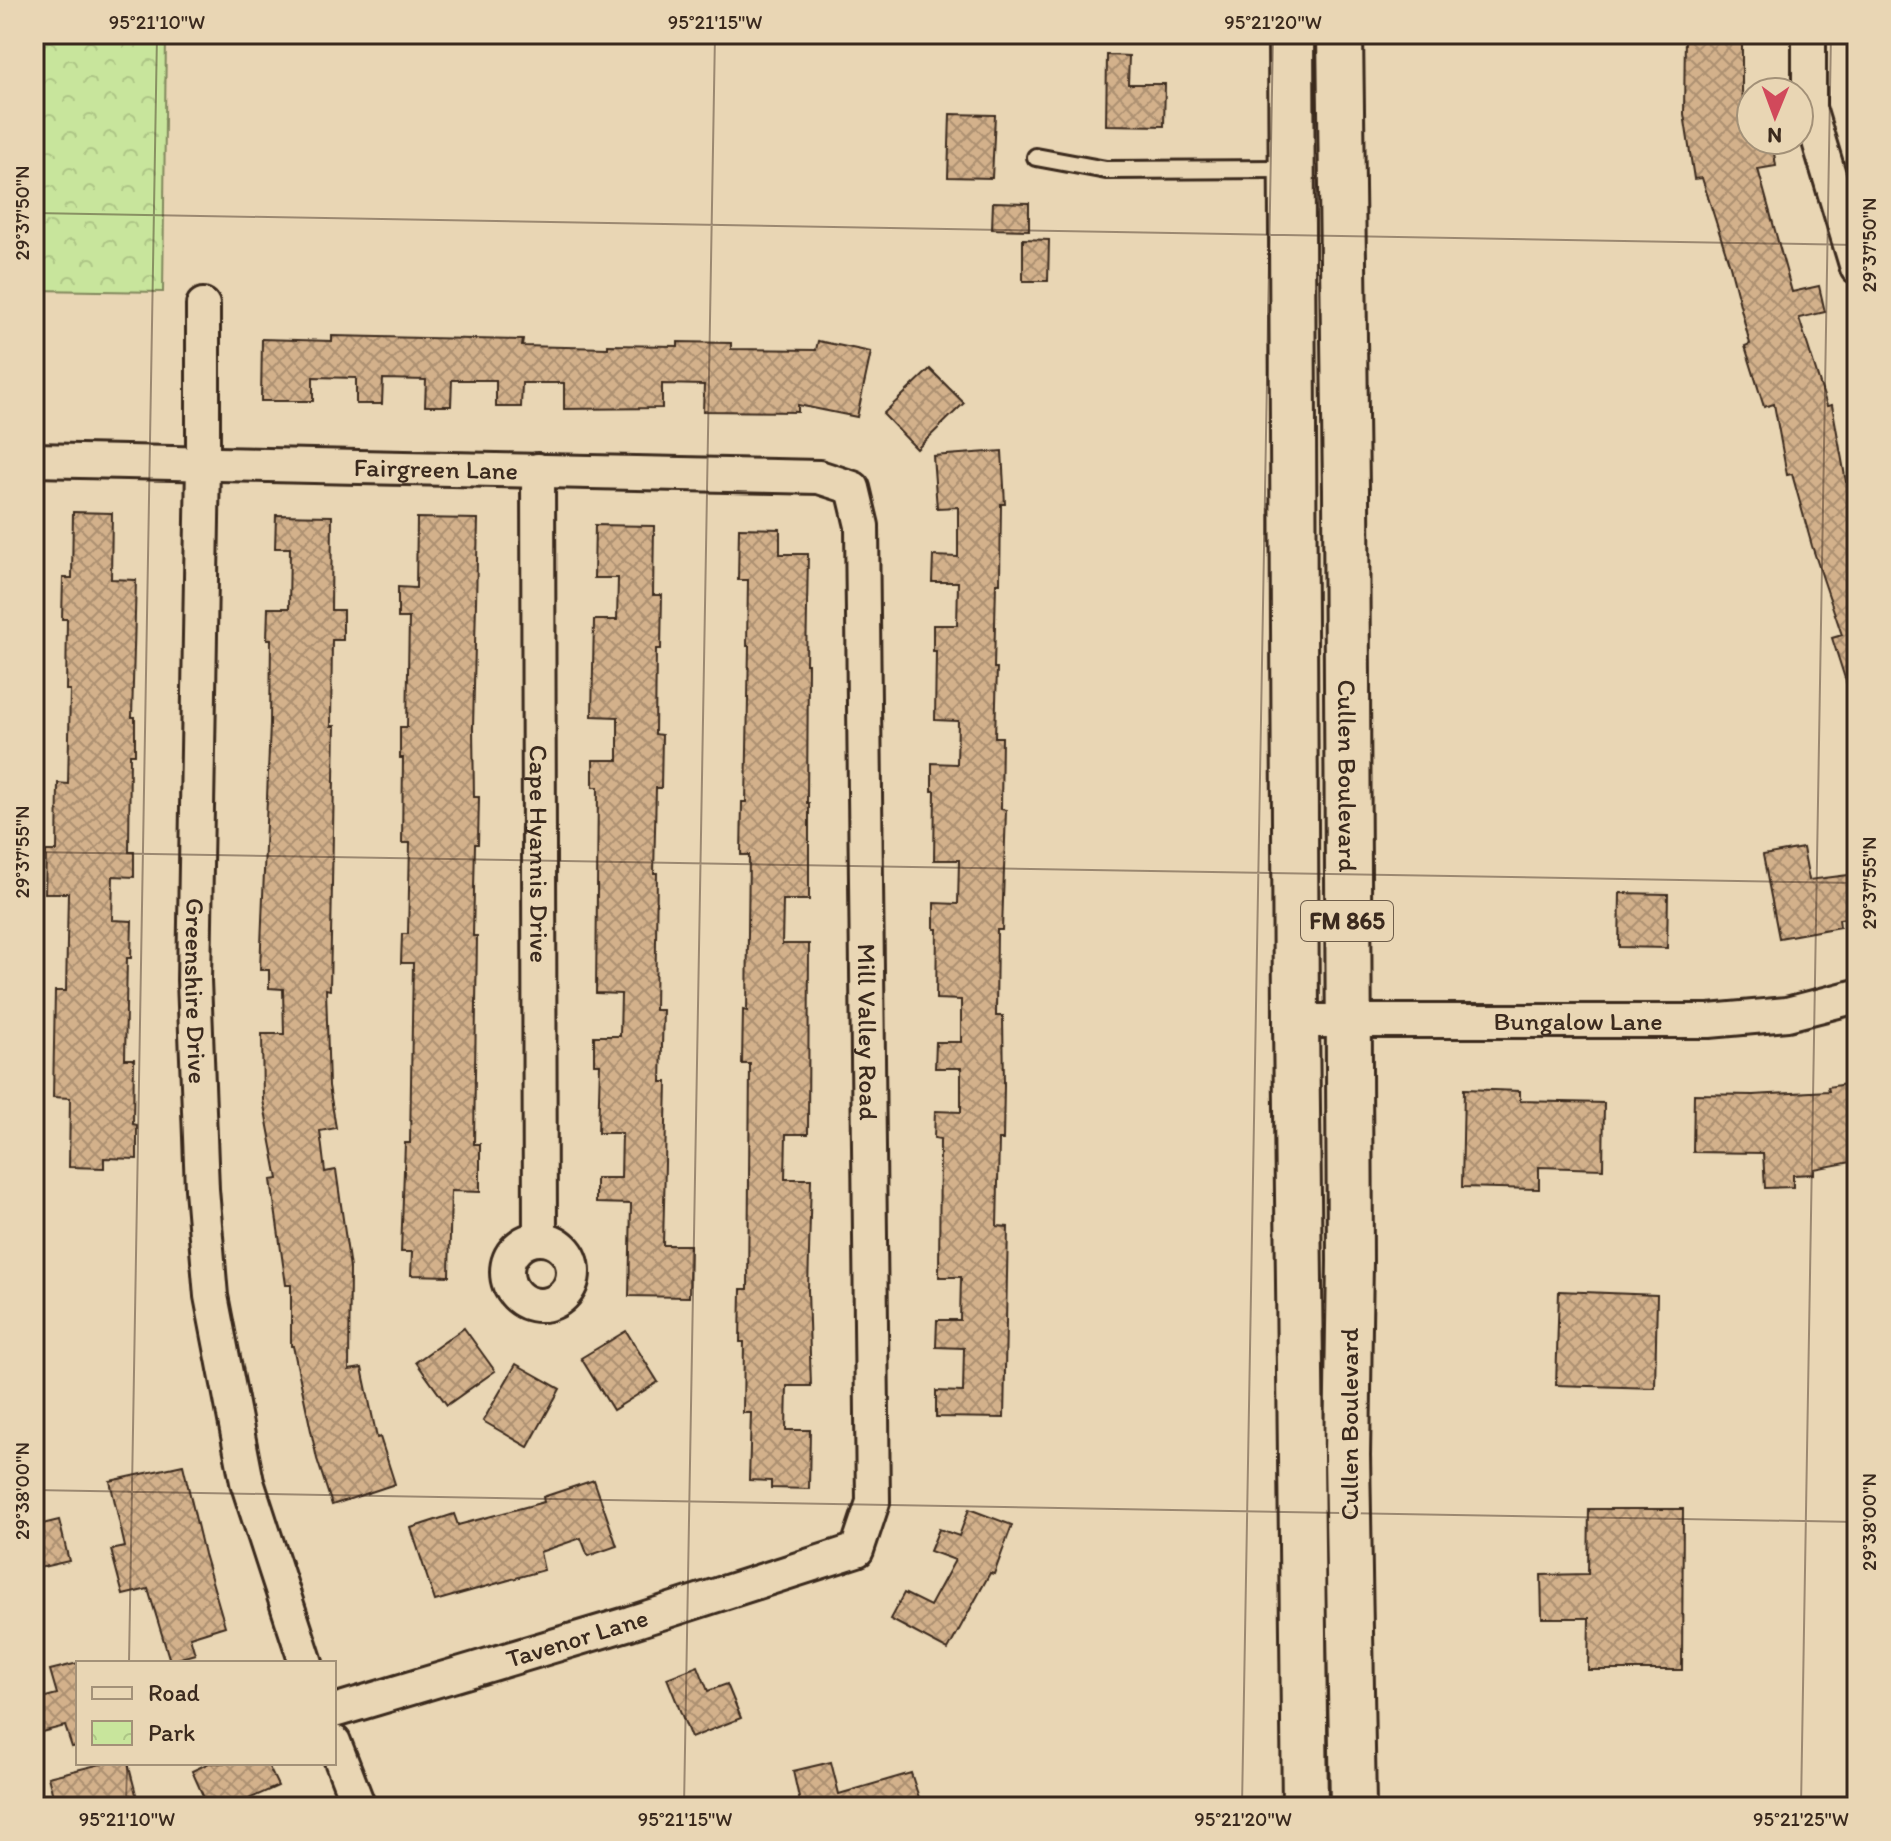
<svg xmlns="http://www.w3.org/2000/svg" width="1891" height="1841" viewBox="0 0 1891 1841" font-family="Itim,sans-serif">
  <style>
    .park { fill: url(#park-crowns); stroke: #82885d; stroke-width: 2 }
    .building { fill: url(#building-cross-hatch); stroke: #3b2a1e; stroke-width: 2 }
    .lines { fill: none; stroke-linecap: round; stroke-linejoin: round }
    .lane-casing { stroke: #3b2a1e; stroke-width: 22 }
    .street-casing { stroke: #3b2a1e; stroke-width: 38 }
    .primary-casing { stroke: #3b2a1e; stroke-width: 50 }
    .lane { stroke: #e9d6b4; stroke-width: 16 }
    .street { stroke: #e9d6b4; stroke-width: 32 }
    .primary { stroke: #e9d6b4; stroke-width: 44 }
    .ticks { fill: none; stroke: #3b2a1e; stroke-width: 2; stroke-opacity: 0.45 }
    .labels { text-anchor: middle; stroke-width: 6; stroke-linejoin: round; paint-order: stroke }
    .shield { fill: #e9d6b4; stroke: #6f5e4b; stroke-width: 2 }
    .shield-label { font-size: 24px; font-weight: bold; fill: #3b2a1e }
    .street-label { font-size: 26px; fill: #3b2a1e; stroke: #e9d6b4 }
    .neatline { fill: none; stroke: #3b2a1e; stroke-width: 3 }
    .ticks-label { font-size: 20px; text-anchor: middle; fill: #3b2a1e }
  </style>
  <defs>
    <pattern id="park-crowns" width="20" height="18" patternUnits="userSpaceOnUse" patternTransform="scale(2)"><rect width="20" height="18" fill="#c8e59c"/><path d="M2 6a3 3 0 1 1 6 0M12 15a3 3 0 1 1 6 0" fill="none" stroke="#adc586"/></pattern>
    <pattern id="building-cross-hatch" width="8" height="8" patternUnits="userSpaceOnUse" patternTransform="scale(2)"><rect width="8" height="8" fill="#d3b18b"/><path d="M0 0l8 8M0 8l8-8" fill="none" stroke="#ac9071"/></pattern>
  </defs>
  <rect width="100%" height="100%" fill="#e9d6b4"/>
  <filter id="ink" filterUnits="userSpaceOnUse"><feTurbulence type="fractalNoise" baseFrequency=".0125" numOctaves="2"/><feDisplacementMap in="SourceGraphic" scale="16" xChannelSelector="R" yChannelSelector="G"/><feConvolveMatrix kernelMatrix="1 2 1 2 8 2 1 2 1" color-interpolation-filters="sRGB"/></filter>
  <g filter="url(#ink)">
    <polygon class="park" points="34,34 166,34 163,292 34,290"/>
    <g class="building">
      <polygon points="1685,34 1742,34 1742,91 1748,133 1751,133 1751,140 1772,140 1776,166 1758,169 1792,292 1819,286 1825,312 1799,318 1827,406 1832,405 1846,482 1852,480 1857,497 1857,699 1852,700 1832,638 1842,635 1812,546 1792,474 1787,475 1774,404 1764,407 1745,346 1750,344 1730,266 1702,178 1694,179 1684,114"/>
      <polygon points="1107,55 1129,56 1128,84 1165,84 1164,126 1106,125"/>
      <polygon points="950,114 995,115 992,178 948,177"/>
      <polygon points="993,202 1029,203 1029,230 992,229"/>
      <polygon points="1023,239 1049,240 1048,281 1023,281"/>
      <polygon points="332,336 523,340 522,346 608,348 608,345 678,346 678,342 731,343 731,349 816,350 818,341 871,352 857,417 798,405 798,412 703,411 704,385 662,384 662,408 564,409 564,383 522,383 521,407 496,407 496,380 452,380 451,406 425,406 426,380 383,379 382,404 356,404 356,378 313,377 313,401 261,401 262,339 332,341"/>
      <polygon points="930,369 964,403 917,449 883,414"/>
      <polygon points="1002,451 1005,504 1001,504 1000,583 996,583 994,668 997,668 995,737 1002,737 1001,809 1006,810 1002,930 997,930 996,1016 1003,1016 1004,1085 1003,1140 999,1140 997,1226 1008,1227 1004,1418 936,1417 936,1391 963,1392 964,1348 936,1347 937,1320 960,1320 961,1277 939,1277 940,1139 934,1138 935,1111 961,1112 961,1068 935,1068 936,1042 961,1042 961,1000 936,999 937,929 934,929 934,903 958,904 959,860 934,860 935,791 932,791 932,763 957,764 958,721 935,720 936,651 933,651 933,625 957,625 958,582 932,582 933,556 958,557 958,507 937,508 933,456"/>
      <polygon points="73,512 112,513 111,579 136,580 132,717 135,717 135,754 130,754 129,852 134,852 134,877 113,876 112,920 132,921 131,958 127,958 125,1059 134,1059 133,1124 137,1125 137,1159 104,1158 104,1168 69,1167 70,1098 53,1097 55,991 66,991 68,893 45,893 46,851 57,851 58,783 68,784 70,690 66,690 67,619 62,619 63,578 72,578"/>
      <polygon points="276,515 332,516 331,610 343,610 343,640 332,640 331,726 335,726 330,990 326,989 329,1086 336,1128 320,1131 325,1172 336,1170 350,1268 349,1370 362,1368 377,1438 380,1437 395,1484 332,1505 317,1459 293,1346 291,1346 291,1285 286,1285 271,1180 278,1179 263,1100 262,1034 284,1034 283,989 269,988 269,970 260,970 270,724 271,639 267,639 268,608 289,608 290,548 275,548"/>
      <polygon points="417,518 478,519 473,728 474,797 479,797 478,844 475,844 473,936 477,936 474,1144 480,1144 480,1192 451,1191 449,1276 411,1275 412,1252 401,1252 405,1143 410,1143 413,963 401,963 402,934 408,934 410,843 402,843 403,758 400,758 400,727 407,727 409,618 398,618 398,587 416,588"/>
      <polygon points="595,525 654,526 653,595 662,595 661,649 656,649 655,734 662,735 661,788 656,788 654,873 657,873 655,1010 663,1010 661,1082 667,1082 663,1245 690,1245 689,1297 629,1296 631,1204 596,1203 596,1178 621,1178 622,1133 598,1133 600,1064 594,1064 594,1036 620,1036 621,994 596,993 598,787 593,787 593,760 618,760 618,717 592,716 594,620 617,620 618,578 594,578"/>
      <polygon points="739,528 780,529 780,554 808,554 806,664 808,664 807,803 809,803 809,900 783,900 782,944 809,944 808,1134 786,1134 785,1179 811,1179 808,1290 811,1386 787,1386 786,1430 810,1430 809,1489 771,1488 771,1481 749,1480 751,1413 743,1413 744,1342 740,1342 741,1289 748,1289 750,1064 742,1064 743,1010 747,1011 749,855 741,855 742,802 746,802 749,646 747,646 748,580 738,580"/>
      <polygon points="1803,848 1809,880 1857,874 1857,916 1839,919 1840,927 1779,938 1763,855"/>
      <polygon points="1620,893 1668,894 1667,948 1619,947"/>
      <polygon points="1857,1082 1857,1161 1814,1169 1814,1174 1793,1175 1793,1187 1765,1188 1763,1153 1693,1152 1694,1094 1753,1095 1829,1091 1828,1087"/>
      <polygon points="1464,1089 1520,1091 1520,1101 1604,1103 1603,1169 1539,1167 1539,1189 1462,1187"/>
      <polygon points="1559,1291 1657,1295 1655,1388 1556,1385"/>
      <polygon points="464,1328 495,1371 447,1405 416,1362"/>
      <polygon points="626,1331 658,1382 613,1410 581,1358"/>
      <polygon points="516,1364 560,1389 528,1447 483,1421"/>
      <polygon points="183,1465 204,1554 225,1626 190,1637 195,1654 170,1661 148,1589 123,1595 111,1550 125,1547 110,1481"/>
      <polygon points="594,1480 617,1546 588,1556 581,1538 540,1552 544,1570 435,1601 411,1528 454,1514 458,1525 544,1502 543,1497"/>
      <polygon points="969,1509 1012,1525 994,1574 990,1573 948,1650 890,1619 904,1593 930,1606 955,1560 930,1551 939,1529 959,1536"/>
      <polygon points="1589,1509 1683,1509 1682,1670 1588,1670 1589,1618 1542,1618 1541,1575 1588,1574"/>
      <polygon points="59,1520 69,1561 34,1569 34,1526"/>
      <polygon points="78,1663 78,1746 72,1747 65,1726 34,1734 34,1700 57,1694 50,1670"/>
      <polygon points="698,1666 708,1691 727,1684 741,1718 691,1738 667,1678"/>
      <polygon points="831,1762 839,1794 911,1773 922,1807 801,1807 793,1771"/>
      <polygon points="105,1763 128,1763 137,1798 99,1807 56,1807 48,1777"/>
      <polygon points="209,1763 267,1763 278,1786 231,1807 208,1807 192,1771"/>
    </g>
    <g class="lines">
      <defs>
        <polyline id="lane" points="1036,157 1106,170 1290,169"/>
        <g id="street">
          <polyline points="1809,34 1809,108 1857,268"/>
          <path id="s1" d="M203,305V463L194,980L202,1189L211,1296L247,1482L306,1663"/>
          <path id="s2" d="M34,460L819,477L853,488L862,526L873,1502L857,1550L630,1623L334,1711"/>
          <path id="s3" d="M538,470L540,1239"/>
          <path id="s4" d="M1296,1021H1709L1787,1014L1857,996"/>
          <circle cx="540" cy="1272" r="33"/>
          <polyline points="334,1742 359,1807"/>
        </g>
        <g id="primary">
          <polyline points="1291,34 1296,1021 1305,1807"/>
          <path id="s5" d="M1340,34L1346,490L1350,1261L1347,1455L1353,1807"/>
        </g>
      </defs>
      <use href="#lane" class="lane-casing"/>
      <use href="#street" class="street-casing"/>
      <use href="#primary" class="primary-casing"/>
      <use href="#lane" class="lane"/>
      <use href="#street" class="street"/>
      <use href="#primary" class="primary"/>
    </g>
  </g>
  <path class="ticks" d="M34,213L1857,245M34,852L1857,883M34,1490L1857,1522M129,1663L157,34M126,1807L127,1763M684,1807L715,34M1242,1807L1273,34M1801,1807L1831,34"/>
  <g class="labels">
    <rect class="shield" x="1301" y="901" width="92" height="40" rx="6"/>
    <g class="shield-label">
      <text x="1347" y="929">FM 865</text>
    </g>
    <g class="street-label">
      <text dy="9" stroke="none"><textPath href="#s2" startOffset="402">Fairgreen Lane</textPath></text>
      <text dy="9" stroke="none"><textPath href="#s5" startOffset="742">Cullen Boulevard</textPath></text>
      <text dy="9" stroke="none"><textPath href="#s3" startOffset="384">Cape Hyannis Drive</textPath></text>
      <text dy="9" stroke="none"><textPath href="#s1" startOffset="686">Greenshire Drive</textPath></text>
      <text dy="9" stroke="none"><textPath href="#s4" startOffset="282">Bungalow Lane</textPath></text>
      <text dy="9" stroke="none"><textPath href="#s2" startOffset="1366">Mill Valley Road</textPath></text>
      <text transform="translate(1349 1424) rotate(-90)" y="9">Cullen Boulevard</text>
      <text transform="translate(577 1638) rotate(-17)" y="9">Tavenor Lane</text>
    </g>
  </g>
  <rect width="1891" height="1841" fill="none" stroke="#e9d6b4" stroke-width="88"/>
  <rect x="76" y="1661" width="260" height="104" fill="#e9d6b4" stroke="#a39178" stroke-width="2"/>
  <rect x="92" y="1687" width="40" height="12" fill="#e9d6b4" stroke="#a39178" stroke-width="2"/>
  <text x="148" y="1701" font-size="24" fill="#3b2a1e">Road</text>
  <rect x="92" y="1721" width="40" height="24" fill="url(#park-crowns)" stroke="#a39178" stroke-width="2"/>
  <text x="148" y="1741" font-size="24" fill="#3b2a1e">Park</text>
  <g transform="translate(1775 116) rotate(181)"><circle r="38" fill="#e9d6b4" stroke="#a39178" stroke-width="2"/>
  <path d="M0-6L14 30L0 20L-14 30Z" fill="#d1495b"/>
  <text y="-12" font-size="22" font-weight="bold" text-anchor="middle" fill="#3b2a1e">N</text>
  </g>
  <rect x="44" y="44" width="1803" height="1753" class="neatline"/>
  <g class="ticks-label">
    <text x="157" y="29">95°21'10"W</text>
    <text x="715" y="29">95°21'15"W</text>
    <text x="1273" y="29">95°21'20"W</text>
    <text transform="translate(22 213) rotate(-90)" y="7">29°37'50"N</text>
    <text transform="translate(1869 245) rotate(-90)" y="7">29°37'50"N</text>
    <text transform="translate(22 852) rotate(-90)" y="7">29°37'55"N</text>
    <text transform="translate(1869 883) rotate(-90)" y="7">29°37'55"N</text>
    <text transform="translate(22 1491) rotate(-90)" y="7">29°38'00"N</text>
    <text transform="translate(1869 1522) rotate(-90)" y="7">29°38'00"N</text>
    <text x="127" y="1826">95°21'10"W</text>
    <text x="685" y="1826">95°21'15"W</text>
    <text x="1243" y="1826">95°21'20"W</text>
    <text x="1801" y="1826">95°21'25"W</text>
  </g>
</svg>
